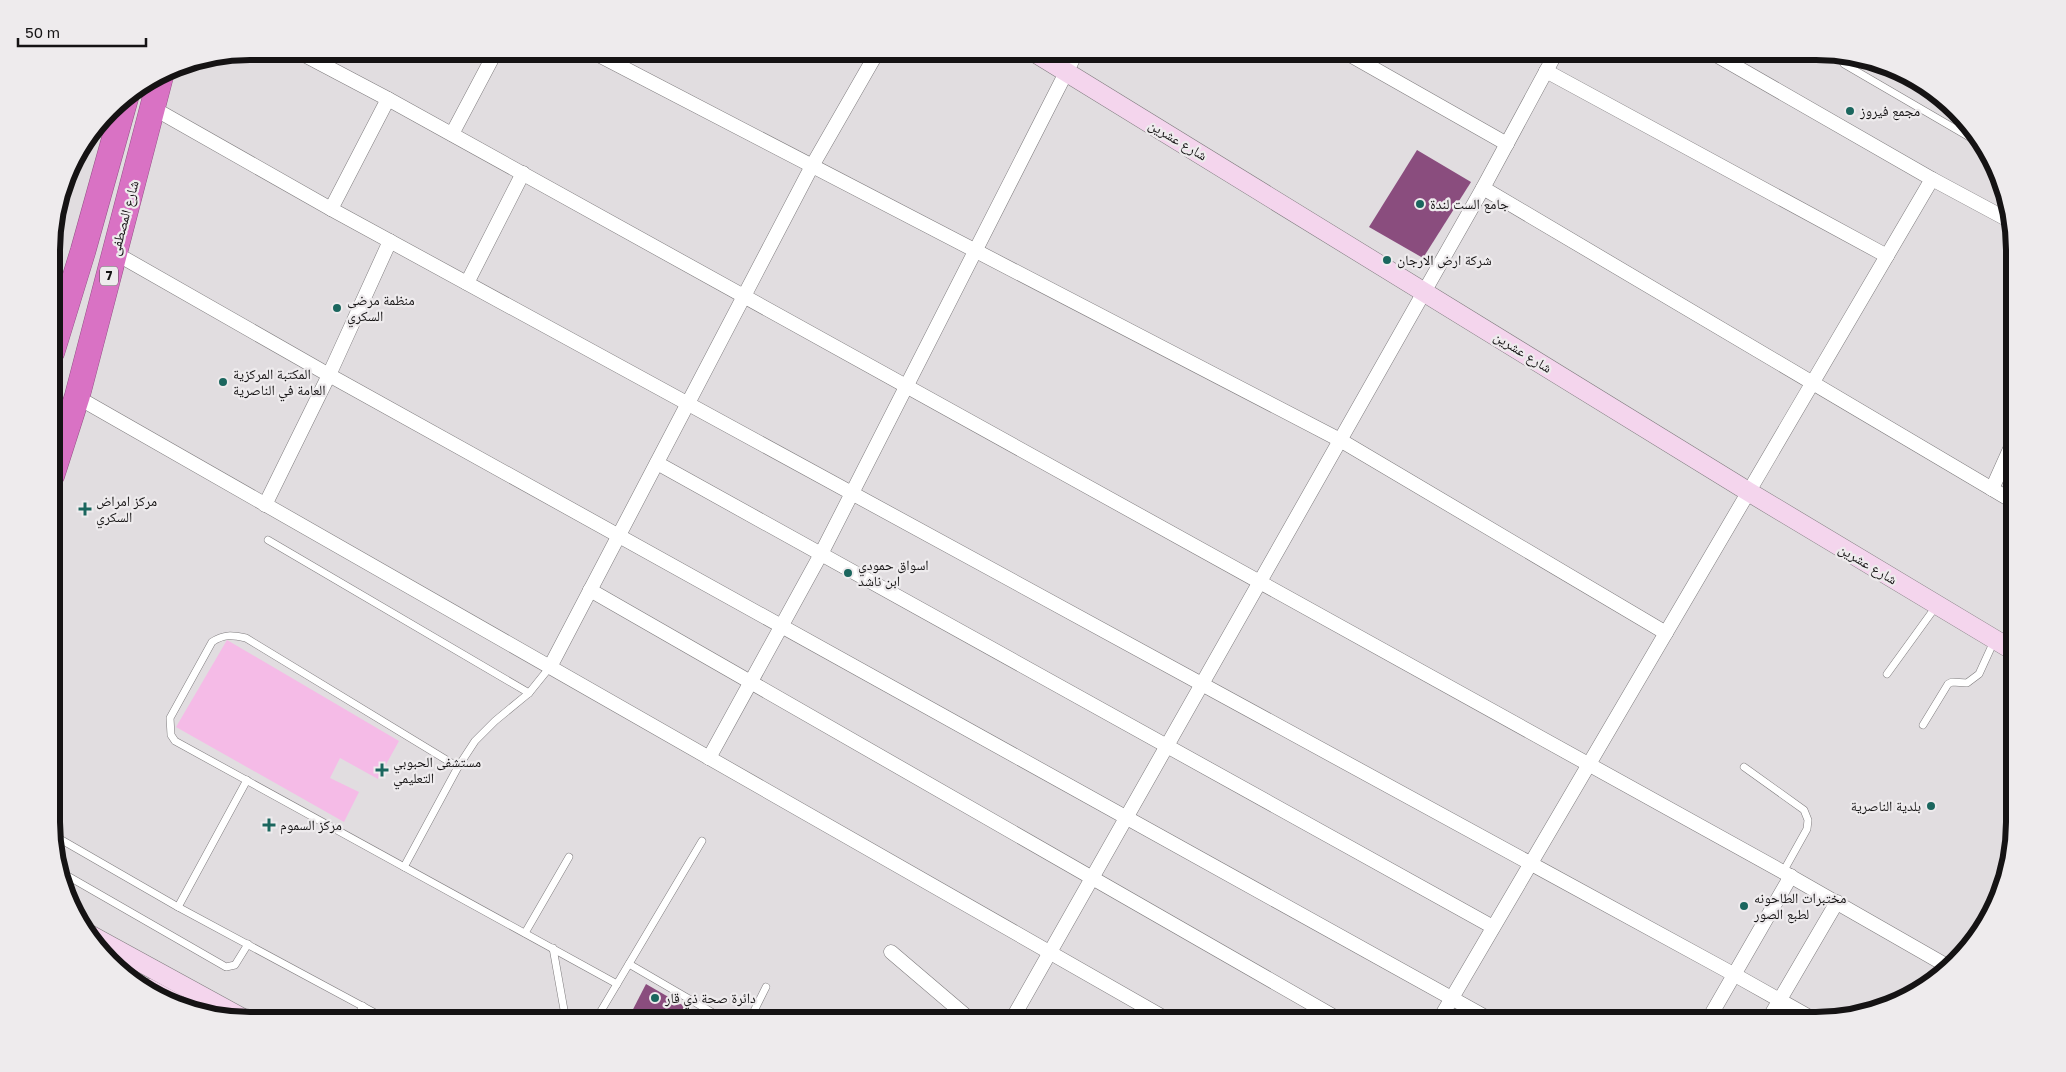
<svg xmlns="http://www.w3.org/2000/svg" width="2066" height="1072" viewBox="0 0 2066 1072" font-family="'Golos Text','Noto Naskh Arabic',sans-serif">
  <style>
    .green { fill: #f5bbe7 }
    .building { fill: #8a4d7e }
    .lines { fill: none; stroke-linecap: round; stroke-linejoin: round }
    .lane-casing { stroke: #7f7c7e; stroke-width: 8 }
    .street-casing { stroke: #7f7c7e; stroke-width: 15 }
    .secondary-casing { stroke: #7f7c7e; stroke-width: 20 }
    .highway-casing { stroke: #945186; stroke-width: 26 }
    .lane { stroke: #fff; stroke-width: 7 }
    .street { stroke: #fff; stroke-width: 14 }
    .secondary { stroke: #f4d5ed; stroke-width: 19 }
    .highway { stroke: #d972c4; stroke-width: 25 }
    .poi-dot { fill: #1b665e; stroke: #eeebed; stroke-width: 2 }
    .labels { text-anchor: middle; stroke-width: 4.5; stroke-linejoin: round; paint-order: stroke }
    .shield { fill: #eeebed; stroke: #565455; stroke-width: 1 }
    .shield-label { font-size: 12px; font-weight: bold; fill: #151314 }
    .poi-label { font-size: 14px; fill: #151314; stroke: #eeebed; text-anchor: start }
    .street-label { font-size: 14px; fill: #151314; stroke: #eeebed }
    .rim { fill: none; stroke: #151314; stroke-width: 6 }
  </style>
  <rect width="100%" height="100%" fill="#e1dde0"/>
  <polygon class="green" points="227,640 399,741 378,779 340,758 330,778 359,792 344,822 176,727"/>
  <g class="building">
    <polygon points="1417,150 1471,182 1423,258 1369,227"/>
    <polygon points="646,984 710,1021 627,1021"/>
  </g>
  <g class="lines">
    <defs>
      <g id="lane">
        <polyline points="1840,57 1844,64 1983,145"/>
        <polyline points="268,540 529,693"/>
        <polyline points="1887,674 1937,605"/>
        <polyline points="1923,725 1948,684 1952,682 1967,683 1979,674 1995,639"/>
        <path d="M458,767L246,638C232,635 224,634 212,642L170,718L171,735L175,741L617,984"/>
        <polyline points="1744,767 1804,810 1808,820 1807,829 1783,872"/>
        <polyline points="53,835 178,907 390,1021"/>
        <polyline points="404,867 458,767 475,741 495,721 529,693 550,667"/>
        <polyline points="59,871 226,967 235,965 248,944"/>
        <polyline points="178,907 247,780"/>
        <polyline points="525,933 569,857"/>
        <polyline points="553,948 566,1021"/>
        <polyline points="629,964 727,1021"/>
        <polyline points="355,1021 363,1006"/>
        <polyline points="595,1021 702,841"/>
        <polyline points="749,1021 766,987"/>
      </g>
      <g id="street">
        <polyline points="297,51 388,99 1783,872 1949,967"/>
        <polyline points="591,51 1340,440 1666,633"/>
        <polyline points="1343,51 1507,144"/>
        <polyline points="1709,51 1932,179 2012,222"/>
        <polyline points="1546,71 1887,256"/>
        <polyline points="153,108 331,209 1735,975 1815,1020"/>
        <polyline points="452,134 496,51"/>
        <polyline points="1483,188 2014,502"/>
        <polyline points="331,209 388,99"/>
        <polyline points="115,253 329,375 1491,1020"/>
        <polyline points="467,283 523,173"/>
        <polyline points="77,397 1170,1021"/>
        <polyline points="657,463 1493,927"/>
        <polyline points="1992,489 2014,440"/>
        <polyline points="265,505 329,375 390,241"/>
        <polyline points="590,590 1340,1020"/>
        <polyline points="2004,645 2014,629"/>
        <polyline points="550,667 812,166 878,51"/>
        <polyline points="709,758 821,554 1077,51"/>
        <polyline points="891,952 972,1021"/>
        <polyline points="1439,1020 1932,179"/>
        <polyline points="1708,1020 1791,876"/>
        <polyline points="1768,1020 1837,902"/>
        <polyline points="1011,1021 1483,188 1557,51"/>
      </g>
      <g id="secondary">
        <polyline points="1032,51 1749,492 2014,651"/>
        <polyline points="87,933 246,1020"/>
        <polyline points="148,988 176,1003"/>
      </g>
      <g id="highway">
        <polyline points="52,352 83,251 126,97"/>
        <polyline points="52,475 77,397 161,75"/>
      </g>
    </defs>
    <use href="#lane" class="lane-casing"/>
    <use href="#street" class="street-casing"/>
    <use href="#secondary" class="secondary-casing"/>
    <use href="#highway" class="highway-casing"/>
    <use href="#lane" class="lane"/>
    <use href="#street" class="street"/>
    <use href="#secondary" class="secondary"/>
    <use href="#highway" class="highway"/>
  </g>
  <g class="poi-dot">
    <circle cx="1850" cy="111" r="5"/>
    <circle cx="1420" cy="204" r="5"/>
    <circle cx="1387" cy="260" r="5"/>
    <circle cx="337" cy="308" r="5"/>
    <circle cx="223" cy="382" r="5"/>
    <path d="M82.5 501.5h5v5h5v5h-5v5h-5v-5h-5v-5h5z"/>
    <circle cx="848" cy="573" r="5"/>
    <path d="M379.5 762.5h5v5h5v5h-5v5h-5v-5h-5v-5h5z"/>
    <circle cx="1931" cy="806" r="5"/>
    <path d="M266.5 817.5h5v5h5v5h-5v5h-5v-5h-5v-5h5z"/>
    <circle cx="1744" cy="906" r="5"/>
    <circle cx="655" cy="998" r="5"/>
  </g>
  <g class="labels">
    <rect class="shield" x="100" y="266.5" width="18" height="19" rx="4"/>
    <g class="shield-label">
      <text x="109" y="280">7</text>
    </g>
    <g class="poi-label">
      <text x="1860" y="116">مجمع فيروز</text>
      <text x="1430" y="209">جامع الست لندة</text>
      <text x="1397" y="265">شركة ارض الارجان</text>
      <text x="347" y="305">منظمة مرضى<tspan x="347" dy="16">السكري</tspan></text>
      <text x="233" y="379">المكتبة المركزية<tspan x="233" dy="16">العامة في الناصرية</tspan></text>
      <text x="96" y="506">مركز امراض<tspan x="96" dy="16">السكري</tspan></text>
      <text x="858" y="570">اسواق حمودي<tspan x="858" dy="16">ابن ناشد</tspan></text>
      <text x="393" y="767">مستشفى الحبوبي<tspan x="393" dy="16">التعليمي</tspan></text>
      <text x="1921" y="811" text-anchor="end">بلدية الناصرية</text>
      <text x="280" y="830">مركز السموم</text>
      <text x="1754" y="903">مختبرات الطاحونه<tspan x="1754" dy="16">لطبع الصور</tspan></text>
      <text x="665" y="1003">دائرة صحة ذي قار</text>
    </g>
    <g class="street-label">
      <text transform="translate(1178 140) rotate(31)" y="5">شارع عشرين</text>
      <text transform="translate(124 218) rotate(-75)" y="5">شارع المصطفى</text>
      <text transform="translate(1523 352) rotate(32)" y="5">شارع عشرين</text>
      <text transform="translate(1868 564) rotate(31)" y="5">شارع عشرين</text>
    </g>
  </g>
  <path d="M0 0H2066V1072H0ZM250 60H1816A190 190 0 0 1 2006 250V822A190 190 0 0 1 1816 1012H250A190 190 0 0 1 60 822V250A190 190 0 0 1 250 60Z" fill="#eeebed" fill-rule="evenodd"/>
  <path class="rim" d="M250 60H1816A190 190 0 0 1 2006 250V822A190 190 0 0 1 1816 1012H250A190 190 0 0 1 60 822V250A190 190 0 0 1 250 60Z"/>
  <path d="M18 38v8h128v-8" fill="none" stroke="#151314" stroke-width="2.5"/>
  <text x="25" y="38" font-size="15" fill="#151314" stroke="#eeebed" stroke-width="4" paint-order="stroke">50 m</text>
</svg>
